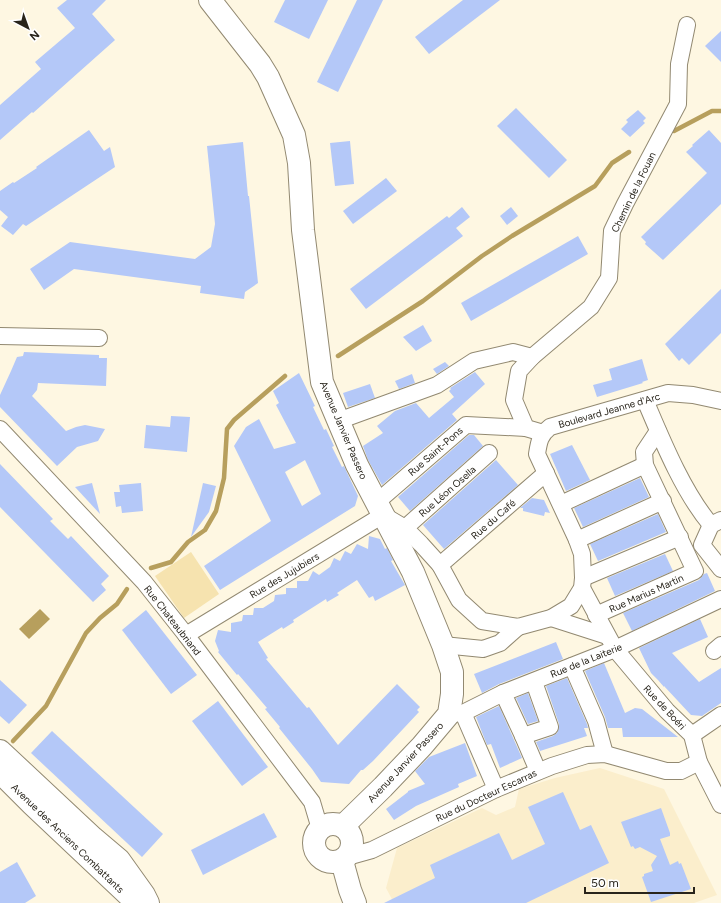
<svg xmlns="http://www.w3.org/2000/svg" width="721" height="903" viewBox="0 0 721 903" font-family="Figtree,sans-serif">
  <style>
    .built { fill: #fbeecc }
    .green { fill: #f6e3af }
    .water { fill: #b79f5d }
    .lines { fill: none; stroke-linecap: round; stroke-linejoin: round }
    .stream { stroke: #b79f5d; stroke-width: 4.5 }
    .building { fill: #b4c8f8; fill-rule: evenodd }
    .street-casing { stroke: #928971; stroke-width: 18 }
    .secondary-casing { stroke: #928971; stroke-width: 24 }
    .street { stroke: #fff; stroke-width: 16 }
    .secondary { stroke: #fff; stroke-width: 22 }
    .labels { text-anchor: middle; stroke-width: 3; stroke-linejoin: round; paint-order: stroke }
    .street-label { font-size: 10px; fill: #28241b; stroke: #fff }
  </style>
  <rect width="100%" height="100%" fill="#fef7e2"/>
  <polygon class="built" points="600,768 664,789 717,895 694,903 394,903 386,888 397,848 482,808 496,815 515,807 519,789 555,778"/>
  <polygon class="green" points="191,552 219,594 184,618 155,576"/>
  <polygon class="water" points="40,609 50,619 29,639 19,629"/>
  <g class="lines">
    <g class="stream">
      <polyline points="674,131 712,111 721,111"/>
      <polyline points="338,356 423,301 482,256 512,236 595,186 612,163 629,152"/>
      <polyline points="151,568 171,562 188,542 205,530 216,511 224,478 227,429 234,420 285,376"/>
      <polyline points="13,741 46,706 86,633 100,618 117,604 127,589"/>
    </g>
  </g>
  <g class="building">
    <polygon points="67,0 106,0 92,14 115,40 33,113 32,112 0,140 0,105 41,69 35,62 75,28 57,8"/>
    <polygon points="285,0 328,0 309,39 274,22"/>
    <polygon points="357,0 383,0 338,92 317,82"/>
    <polygon points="463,0 500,0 429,54 415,37"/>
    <polygon points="721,31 721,62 705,46"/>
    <polygon points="516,108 567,160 549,178 497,126"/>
    <polygon points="638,110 646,118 643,121 645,123 630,137 621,129 628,122 626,120"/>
    <polygon points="89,130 104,151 110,147 115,167 26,226 23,224 13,235 1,226 8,217 0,210 0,191 13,182 14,183 37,168 36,167"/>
    <polygon points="709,130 721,143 721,204 663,260 645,244 646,242 641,237 707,173 686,152 693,146 692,145"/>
    <polygon points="350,141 354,184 335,186 330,143"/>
    <polygon points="243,142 248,196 249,196 258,283 245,292 244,299 200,293 201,286 74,269 44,290 30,269 70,242 195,259 211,247 215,224 207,146"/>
    <polygon points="386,178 397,191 353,224 343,211"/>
    <polygon points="462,207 470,217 456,228 463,236 366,309 350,289 447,216 449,218"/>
    <polygon points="511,207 518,216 507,225 500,216"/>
    <polygon points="578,236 588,254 471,321 461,303"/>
    <polygon points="721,289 721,333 689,365 682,358 679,361 665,344"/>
    <polygon points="423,325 432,341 416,351 403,337"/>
    <polygon points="24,352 99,355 99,358 107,358 106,386 38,383 37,390 32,396 66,431 76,427 85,425 105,429 98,441 77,447 57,466 0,407 0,395 11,371 17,357 23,356"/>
    <polygon points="642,359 648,380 642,382 643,383 597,397 593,385 612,380 609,369"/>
    <polygon points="445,362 449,366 437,374 433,369"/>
    <polygon points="475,372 485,384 452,414 457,420 382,485 368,460 363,446 383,433 377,426 395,411 416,403 429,418 454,397 449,391 451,389 450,388"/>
    <path d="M299,373L315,406L313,407L324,430L326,429L334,446L332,447L342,467L344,466L358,496L355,506L220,590L204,566L271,521L234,446L246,427L259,419L274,449L296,443L276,405L279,403L273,391ZM305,460L321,494L302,506L285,472Z"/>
    <polygon points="412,374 415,383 399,389 395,381"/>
    <polygon points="370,384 375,398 348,407 343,393"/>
    <polygon points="171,416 190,417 187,452 144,448 146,425 170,427"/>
    <polygon points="469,435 474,435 483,446 410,511 398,497"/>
    <polygon points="572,445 590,480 566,491 550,454"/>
    <polygon points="496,460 518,485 444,549 423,525"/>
    <polygon points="0,464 53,519 50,521 68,539 71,536 109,576 101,584 106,590 93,602 0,507"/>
    <polygon points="640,478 649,497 583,527 574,508"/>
    <polygon points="92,483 100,514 75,487"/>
    <polygon points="141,483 143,511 122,513 121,506 116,507 114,492 120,492 119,485"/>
    <polygon points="203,483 216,486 209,512 191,537"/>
    <polygon points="532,498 544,500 550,513 545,512 544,516 523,511 523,508 520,508"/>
    <polygon points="658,514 666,532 598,561 590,544"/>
    <polygon points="369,536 380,539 385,549 387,548 393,560 391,561 405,585 375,601 373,596 369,598 357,580 337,593 339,595 327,602 326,599 293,620 294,622 283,629 282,627 258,642 268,658 266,659 307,708 309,707 338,745 397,684 420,707 417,710 419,712 373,761 363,770 361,770 349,784 321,782 312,769 279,728 280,727 265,709 267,708 238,674 237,675 218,652 219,651 215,641 218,630 231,632 231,623 242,621 243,615 253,615 254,608 263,608 274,601 275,595 286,594 286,588 297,588 297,581 308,581 313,571 319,575 330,567 334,558 340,561 345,551 351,554 357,544 368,549"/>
    <polygon points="665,554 673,571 615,596 607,578"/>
    <polygon points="707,573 715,591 632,631 623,613 699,580 704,574"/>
    <polygon points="146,610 197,675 171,694 122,630"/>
    <polygon points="700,619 708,637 672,653 699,682 721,668 721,703 702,716 691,715 664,686 664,687 658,680 651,673 639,648"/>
    <polygon points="556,642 563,659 499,684 482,693 474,674"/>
    <polygon points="604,663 625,713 635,708 642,709 678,737 623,737 622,728 608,728 605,717 585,671"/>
    <polygon points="567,678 587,724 588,728 584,728 587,736 540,751 536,742 553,736 557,733 559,728 559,724 546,686"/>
    <polygon points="0,680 27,705 9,724 0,716"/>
    <polygon points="528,693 538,721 528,724 516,698"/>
    <polygon points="218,701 268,767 242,786 192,721"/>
    <polygon points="499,706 522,758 500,768 491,744 487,745 476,717"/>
    <polygon points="52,731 163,834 142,857 31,753"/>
    <polygon points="465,743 477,776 458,784 459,787 416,806 394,820 386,809 408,792 408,791 425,784 415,771 429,757"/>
    <polygon points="563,792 580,830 591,825 609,863 526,903 384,903 435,878 430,865 499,833 512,860 545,844 528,807"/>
    <polygon points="661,808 670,833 670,836 660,839 670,865 678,861 679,864 681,863 691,889 651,902 642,877 644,876 644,874 653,871 651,865 657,856 640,847 635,849 633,846 631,847 621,822"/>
    <polygon points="264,813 277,837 203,875 191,850"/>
    <polygon points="17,862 36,896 25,903 0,903 0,872"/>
  </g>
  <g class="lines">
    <defs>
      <g id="street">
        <polyline points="0,336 99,338"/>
        <path d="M645,400C662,440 683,492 711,525"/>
        <polyline points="338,421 437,385 474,361 513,352 532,357"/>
        <polyline points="0,429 144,582 186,635 312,802 320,829"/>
        <polyline points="543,433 526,428 514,400 519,371 532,357 591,307 609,278 612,231 625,204 678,104 679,64 687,25"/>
        <polyline points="377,502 466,425 526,428"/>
        <polyline points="561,504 645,465"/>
        <polyline points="721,520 711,525 702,545 721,569"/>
        <polyline points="405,528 489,453"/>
        <polyline points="577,540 663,501"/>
        <polyline points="440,565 546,473"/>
        <polyline points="583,578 680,537"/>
        <polyline points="582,588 615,649 667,711 692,735 699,762 721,805"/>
        <polyline points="596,615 695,571 645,465 644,452 658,431"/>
        <polyline points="551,618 607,636"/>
        <path d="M186,635L383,515L405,528L421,544L440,565L459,600L482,621L518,627L551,618L571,606L582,588L583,578L582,554L577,540L537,454C539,441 540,435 550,427L668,393L693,395L721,401"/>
        <polyline points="443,645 483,649 500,643 518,627"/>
        <polyline points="714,651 721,645"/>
        <polyline points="572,666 596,721 605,754"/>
        <polyline points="503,693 523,736 550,727 534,682"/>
        <polyline points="463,713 496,789"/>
        <polyline points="449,714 463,713 503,693 615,649 721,599"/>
        <polyline points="692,735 721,715"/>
        <polyline points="523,736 538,771"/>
        <polyline points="347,857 372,850 496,789 552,766 587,755 605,754 666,771 681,771 699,762"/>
      </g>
      <g id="secondary">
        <polyline points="210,0 260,64 268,77 294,135 299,163 303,230 322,382 357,465 413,572 443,645 452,672 452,694 449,714 422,746 383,787 343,826"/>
        <polyline points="0,751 93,838 119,860 144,895 148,903"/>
        <polyline points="0,772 32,804 137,903"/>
        <circle cx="333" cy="843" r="19"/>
        <polyline points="342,861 350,890 355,903"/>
      </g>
    </defs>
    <use href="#street" class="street-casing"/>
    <use href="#secondary" class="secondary-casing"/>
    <use href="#street" class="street"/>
    <use href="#secondary" class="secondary"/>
  </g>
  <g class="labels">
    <g class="street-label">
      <text transform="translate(633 192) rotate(-64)" y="4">Chemin de la Fouan</text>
      <text transform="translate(609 410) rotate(-16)" y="4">Boulevard Jeanne d'Arc</text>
      <text transform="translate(344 430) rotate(67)" y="4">Avenue Janvier Passero</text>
      <text transform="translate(435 451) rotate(-41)" y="4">Rue Saint-Pons</text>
      <text transform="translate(447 491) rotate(-41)" y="4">Rue Léon Osella</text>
      <text transform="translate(493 519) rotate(-41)" y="4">Rue du Café</text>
      <text transform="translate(284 575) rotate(-31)" y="4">Rue des Jujubiers</text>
      <text transform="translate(646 593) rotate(-24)" y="4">Rue Marius Martin</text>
      <text transform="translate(173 620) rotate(52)" y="4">Rue Chateaubriand</text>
      <text transform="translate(586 660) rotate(-22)" y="4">Rue de la Laiterie</text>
      <text transform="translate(665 707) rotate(47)" y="4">Rue de Boéri</text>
      <text transform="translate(405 762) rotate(-47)" y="4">Avenue Janvier Passero</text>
      <text transform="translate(486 795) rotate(-25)" y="4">Rue du Docteur Escarras</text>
      <text transform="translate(68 838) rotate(44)" y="4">Avenue des Anciens Combattants</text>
    </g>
  </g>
  <g transform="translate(28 28) rotate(139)" stroke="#ffffff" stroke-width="3" paint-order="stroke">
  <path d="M0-3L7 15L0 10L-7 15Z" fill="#28241b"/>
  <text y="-6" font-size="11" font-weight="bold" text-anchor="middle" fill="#28241b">N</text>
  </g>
  <path d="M585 887v6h109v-6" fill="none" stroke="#28241b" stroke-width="2"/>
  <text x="591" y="887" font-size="12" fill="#28241b" stroke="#ffffff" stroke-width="3" paint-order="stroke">50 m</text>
</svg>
